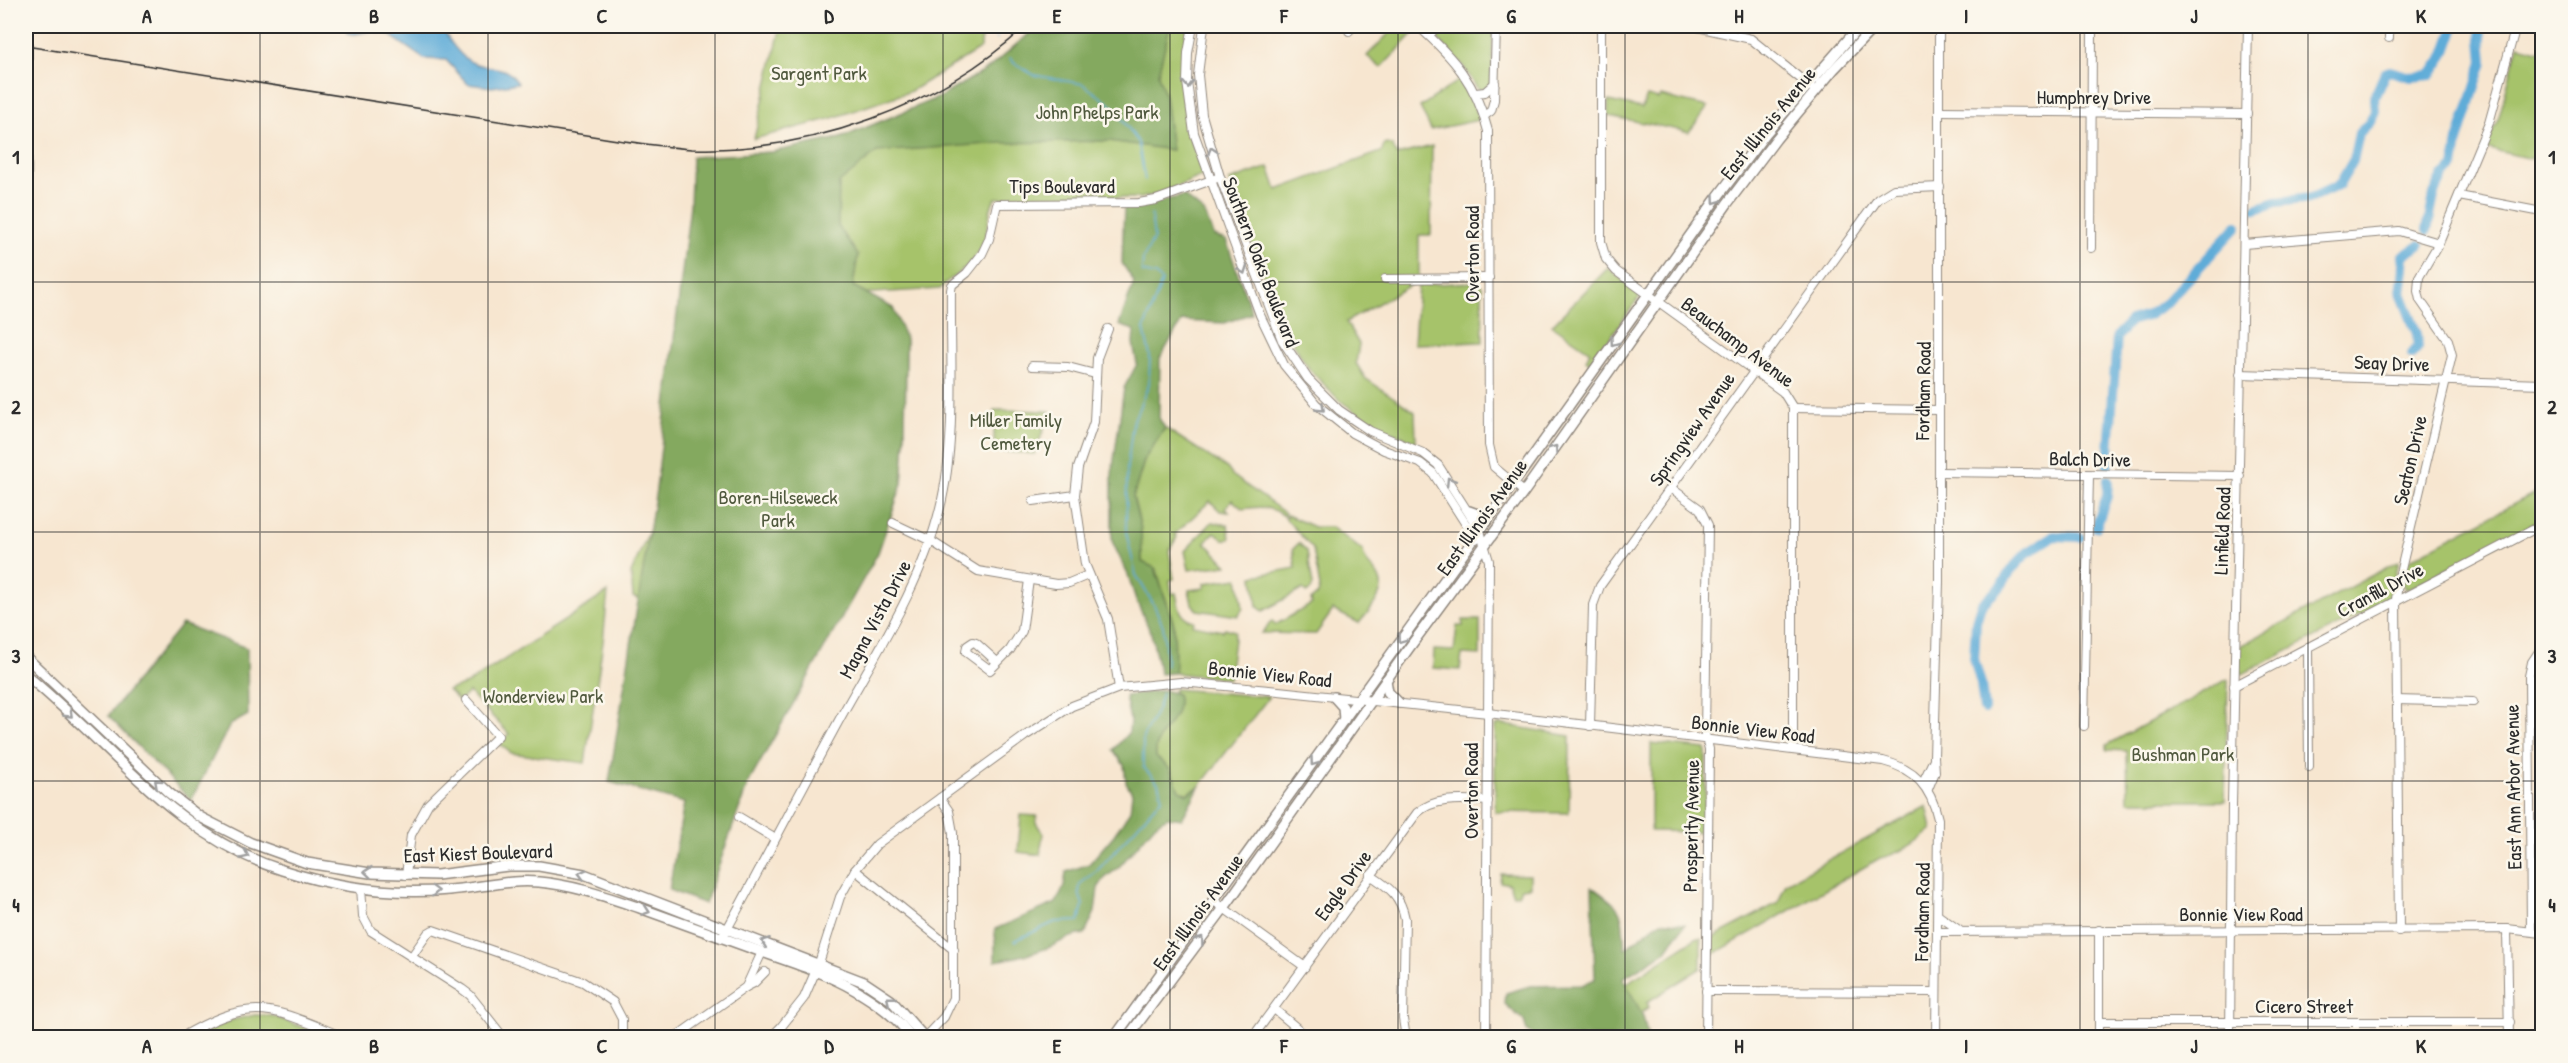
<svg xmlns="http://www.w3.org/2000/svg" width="2568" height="1063" viewBox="0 0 2568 1063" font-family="'Patrick Hand',sans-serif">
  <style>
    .green { fill: #a6c36b; stroke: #68774b; stroke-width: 1.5 }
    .forest { fill: #84a95f; stroke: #586a45; stroke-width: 1.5 }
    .water { fill: #5facd8; stroke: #456c82; stroke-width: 1.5 }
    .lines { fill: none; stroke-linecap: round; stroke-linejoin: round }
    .stream { stroke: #5facd8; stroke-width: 1.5 }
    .river { stroke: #5facd8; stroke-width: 10 }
    .minor-casing { stroke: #91887e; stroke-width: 10 }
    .major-casing { stroke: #91887e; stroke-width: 12 }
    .minor { stroke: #fff; stroke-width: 8 }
    .major { stroke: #fff; stroke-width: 9 }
    .rail { stroke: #2b2b2b; stroke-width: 1.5 }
    .oneway { stroke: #a0a0a0 }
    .grid { fill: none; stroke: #2b2b2b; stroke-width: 1.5; stroke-opacity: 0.55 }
    .labels { text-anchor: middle; stroke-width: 5; stroke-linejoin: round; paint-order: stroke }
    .park-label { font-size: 20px; fill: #50593e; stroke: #fbf7ec }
    .street-label { font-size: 20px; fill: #2b2b2b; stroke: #fbf7ec }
    .neatline { fill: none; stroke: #2b2b2b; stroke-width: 2 }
    .grid-label { font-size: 20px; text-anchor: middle; font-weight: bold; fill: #2b2b2b }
  </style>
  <rect width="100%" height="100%" fill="#fbf7ec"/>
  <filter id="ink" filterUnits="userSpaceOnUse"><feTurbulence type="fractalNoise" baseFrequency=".0167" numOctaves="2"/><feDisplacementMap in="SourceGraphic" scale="12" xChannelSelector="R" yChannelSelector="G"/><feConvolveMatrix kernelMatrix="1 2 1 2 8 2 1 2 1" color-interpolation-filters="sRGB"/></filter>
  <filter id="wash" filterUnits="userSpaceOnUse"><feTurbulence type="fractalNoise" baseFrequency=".008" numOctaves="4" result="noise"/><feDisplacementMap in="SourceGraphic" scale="24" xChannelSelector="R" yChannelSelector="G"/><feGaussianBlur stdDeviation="1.35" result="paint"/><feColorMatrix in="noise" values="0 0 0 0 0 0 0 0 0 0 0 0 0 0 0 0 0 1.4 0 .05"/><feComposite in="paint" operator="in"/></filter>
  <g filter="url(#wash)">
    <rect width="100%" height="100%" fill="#f7e6d0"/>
    <g class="green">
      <polygon points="781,26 982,26 981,48 911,91 833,118 754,139"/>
      <path d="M1038,26H1189C1181,63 1182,102 1191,139C1195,151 1201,163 1204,175L1162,193L1141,198H996C988,205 989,232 983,244C978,254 971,263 962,270C955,277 945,281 940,289L872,293L835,299L820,325L906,340L905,439L902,483L890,520L808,677L633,597L631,573L741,318L743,154L772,152L841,138L942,96L989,68Z"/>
      <polygon points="1396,26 1408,26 1415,32 1381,68 1367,56"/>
      <polygon points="1448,26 1493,26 1492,81 1488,87 1480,90 1477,88 1462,64 1434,35 1440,28 1443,31"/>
      <polygon points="2518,45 2542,51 2542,147 2531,159 2485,148 2499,117"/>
      <polygon points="1461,79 1473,101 1479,120 1431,130 1420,107"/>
      <polygon points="1647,96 1658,99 1661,96 1708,107 1689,132 1608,116 1608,101 1642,108"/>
      <polygon points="1385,144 1392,145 1397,155 1432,146 1431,235 1419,235 1419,280 1346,322 1359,344 1356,363 1365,378 1415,412 1416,442 1372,423 1339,400 1309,369 1283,327 1229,181 1269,167 1277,190 1381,152"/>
      <polygon points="1608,268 1641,295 1591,364 1586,360 1590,351 1552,325"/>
      <polygon points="1477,282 1482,286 1483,342 1414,344 1418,285"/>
      <polygon points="994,410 1050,411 1035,454 994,451"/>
      <path d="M1165,428L1227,468L1232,475L1285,513L1284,516C1270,506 1260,506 1243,509L1232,500L1225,508L1229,512L1220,511L1210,501L1175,534L1177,537L1169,551L1174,579L1170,580L1172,594L1176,593C1179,607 1179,618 1194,621L1193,625L1223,631L1225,628L1235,631L1229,679L1175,673L1174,625L1156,569L1142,562L1141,529L1133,497L1145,458Z"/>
      <polygon points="2542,489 2542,520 2409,589 2405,589 2402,584 2407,561"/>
      <path d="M1287,515L1314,527H1331L1363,551C1365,567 1376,568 1380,580C1386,593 1367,614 1359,623L1333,610L1316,634L1262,633L1272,621L1275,625L1312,604L1311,600L1318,594L1320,587L1313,549L1285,518Z"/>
      <polygon points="1212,522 1228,525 1230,539 1224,540 1215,532 1205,542 1227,565 1189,570 1185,551"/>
      <polygon points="1299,543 1307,551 1313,585 1311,590 1306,593 1303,589 1263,611 1257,606 1253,576 1296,568 1293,549"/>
      <polygon points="2399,561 2390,600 2242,674 2237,670 2238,647"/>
      <polygon points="1238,578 1243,608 1238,616 1197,610 1192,604 1189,590 1205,588 1205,583"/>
      <polygon points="608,592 603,642 585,763 511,753 499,744 509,734 469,692 459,701 448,690 467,684"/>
      <polygon points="1463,620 1480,620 1480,655 1462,654 1460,670 1433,668 1434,650 1454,651 1457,626 1463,626"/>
      <polygon points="2228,679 2225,801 2128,801 2127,751 2107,750 2107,745"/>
      <polygon points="1175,689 1269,697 1199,787 1186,794 1179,790 1170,769 1156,757 1155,749 1177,694 1173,691"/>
      <polygon points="1499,724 1570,736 1569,813 1495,812 1495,726"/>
      <polygon points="1651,743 1706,749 1705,832 1651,831"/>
      <path d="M1927,806L1932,829C1916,843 1900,854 1880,858L1709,957L1710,939L1778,903L1786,883Z"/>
      <polygon points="1021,815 1037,816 1036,823 1043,833 1040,855 1018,852"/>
      <polygon points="1501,874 1530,875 1530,887 1521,888 1518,894 1513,895 1509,884 1500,882"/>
      <polygon points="1696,938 1701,938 1701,968 1647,1002 1649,1007 1602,1037 1543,1038"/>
      <polygon points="255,1015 273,1016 328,1037 196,1037 227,1021"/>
    </g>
    <g class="forest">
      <polygon points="1038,26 1170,26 1158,74 1165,96 1172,150 1109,141 1002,143 877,152 839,183 838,226 858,255 853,286 893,308 906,340 905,439 902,483 878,553 748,784 705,904 669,890 684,803 609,782 656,489 690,205 692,157 772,152 841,138 942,96 989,68"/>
      <polygon points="1184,196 1204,212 1214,236 1226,240 1252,313 1225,323 1182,321 1160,358 1159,418 1165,428 1145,458 1133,497 1141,529 1142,562 1155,568 1174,625 1175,673 1160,674 1151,633 1136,600 1128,575 1112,541 1112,474 1124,388 1137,364 1133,343 1134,330 1119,325 1134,282 1122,263 1124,205 1146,204"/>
      <polygon points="182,624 247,648 248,715 230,725 191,800 108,716"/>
      <path d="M1164,690L1177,694C1185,722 1153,727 1156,757L1170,769L1179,790L1187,794L1199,787L1182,819L1167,817L1155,825L1119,867L1104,879L1098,888L1095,912L1085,934C1068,936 1066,940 1050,947C1032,954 1014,958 995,961V929L1056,903L1064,886L1066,872L1089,864L1114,835L1130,811L1132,793L1126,782L1124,765L1113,750L1129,732L1130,720L1125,696Z"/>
      <path d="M1592,887C1626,910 1621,910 1625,949L1661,921L1685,924L1665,952L1623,978L1643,1016L1648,1037H1538L1527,1031L1524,1021L1505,1004L1506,993L1530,986L1582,985L1595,979Z"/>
    </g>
    <path class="water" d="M346,26H442C447,39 462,60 476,64C495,70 505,64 518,83L492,87L468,84L446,60L424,59L388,34L370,31L355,34L347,33Z"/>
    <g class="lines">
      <g class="stream">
        <polyline points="990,26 997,39"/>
        <polyline points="1010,58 1014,63 1034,75 1083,84 1113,106 1138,142 1145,180"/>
        <polyline points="1151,215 1154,238 1143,259 1142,272 1155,275 1162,281 1144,329 1150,356 1149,384 1133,422 1127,467 1126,532 1136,575 1154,605 1163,626 1167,666"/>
        <polyline points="1014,941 1055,922 1079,921 1083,905 1079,893 1080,884 1097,871 1162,798 1158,783 1143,767 1143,737 1158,708 1162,693"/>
      </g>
      <g class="river">
        <polyline points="2256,209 2276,202 2311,198 2339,185 2353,161 2359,133 2370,122 2375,111 2374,98 2385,73 2390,71 2411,77 2431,75 2445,54 2455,26"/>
        <polyline points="2427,230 2434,195 2443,176 2454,167 2458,141 2483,62 2480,26"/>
        <polyline points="2412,354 2418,347 2417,334 2401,293 2404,268 2402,257 2419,245"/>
        <polyline points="2108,466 2117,337 2130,321 2147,316 2166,303 2237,226"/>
        <polyline points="2096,527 2107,496 2108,480"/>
        <polyline points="1984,709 1981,684 1974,659 1976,622 1981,605 2001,586 2011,570 2027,553 2054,536 2080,537"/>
      </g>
    </g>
  </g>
  <g filter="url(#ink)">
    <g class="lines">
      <defs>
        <g id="minor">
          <polyline points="1193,26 1188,53 1187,82 1194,133 1260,315 1284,365 1316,404 1352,433 1384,450 1420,463 1433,473 1476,540"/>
          <polyline points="1204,26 1198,75 1202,115 1220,177 1282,340 1308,379 1339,410 1370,431 1423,453 1438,465 1480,531 1489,561 1486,1038"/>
          <path d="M1418,26C1454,58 1476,83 1488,131L1489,445L1494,467L1524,492"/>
          <polyline points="1601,26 1601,242 1606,259 1616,271 1783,392 1793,408 1793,750"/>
          <polyline points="1693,26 1751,39 1811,87"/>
          <polyline points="1349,31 1353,26"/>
          <polyline points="1429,35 1438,26"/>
          <polyline points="2389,38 2389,26"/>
          <polyline points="1476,93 1485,92 1495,83"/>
          <polyline points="1940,111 2247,114"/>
          <polyline points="1484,116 1491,111 1494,100 1496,26"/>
          <polyline points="2459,196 2542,212"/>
          <polyline points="2244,244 2399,231 2439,243"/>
          <polyline points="2091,248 2092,26"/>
          <polyline points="1385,279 1489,278"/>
          <polyline points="1108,329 1097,358 1094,422 1078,468 1075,495 1085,564 1108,619 1119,688"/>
          <polyline points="1032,366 1068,367 1095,374"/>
          <polyline points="2240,374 2542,384"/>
          <polyline points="1793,408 1939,410"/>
          <polyline points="26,420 28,26"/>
          <polyline points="1939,472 2240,476"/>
          <polyline points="1671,488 1700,509 1708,525 1705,734 1709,749 1706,1038"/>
          <polyline points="1033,501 1075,495"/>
          <polyline points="893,523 931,541 978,571 1056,584 1069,583 1088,575"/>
          <polyline points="2308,647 2309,767"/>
          <polyline points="997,662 976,643 973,642 967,646 966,652 990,670 1010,650 1022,631 1029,580"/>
          <polyline points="2234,686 2542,525"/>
          <polyline points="2396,700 2473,702"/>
          <polyline points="1590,726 1593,605 1600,586 1878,199 1894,189 1940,187"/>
          <polyline points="2084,726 2089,475"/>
          <polyline points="1923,782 1934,759"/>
          <polyline points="1928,789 1935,772 1934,757 1939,582 1939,26"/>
          <polyline points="739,817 774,838"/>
          <polyline points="855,870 954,950"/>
          <polyline points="406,875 411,835 428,804 498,736 466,700"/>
          <path d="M1370,875C1389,887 1401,896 1405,919L1403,1019L1406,1038"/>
          <polyline points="361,888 363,916 371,931 462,989 470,995 504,1038"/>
          <polyline points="1214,901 1305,967"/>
          <polyline points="1939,916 1959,930"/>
          <polyline points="2507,929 2509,1038"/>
          <polyline points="2399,931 2396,600 2398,582 2452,355 2448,340 2420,300 2418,291 2419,277 2439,243 2489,123 2516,26"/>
          <polyline points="2531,931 2529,676 2532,662 2542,647"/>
          <polyline points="1939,932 2507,929 2542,933"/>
          <path d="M725,933C765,860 803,786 843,713C880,647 922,582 940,508C957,441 950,359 951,290L952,285L967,273L982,254L989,239L997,204L1139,203L1156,200L1220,177"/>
          <polyline points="412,956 428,933 433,930 583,982 613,1002 622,1019 622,1038"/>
          <polyline points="746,987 754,983 765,972"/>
          <polyline points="1706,991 1936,992"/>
          <polyline points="1274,1009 1309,1038"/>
          <polyline points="2099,1022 2510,1022"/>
          <path d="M180,1038C255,994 271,1008 346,1038"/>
          <polyline points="674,1038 746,987 762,952"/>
          <path d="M770,1038L781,1027L804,998L819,963L840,897L855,870L877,844L1025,736L1072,706L1119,688L1181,682L1269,690L1488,713L1883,761C1915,769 1931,787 1938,819L1936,1038"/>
          <polyline points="924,1038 944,1017 953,998 953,833 949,811 940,798"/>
          <path d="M1252,1038L1417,813C1435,796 1465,800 1488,801"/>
          <polyline points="2099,1038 2099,930"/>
          <polyline points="2230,1038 2232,805 2248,26"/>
        </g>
        <g id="major">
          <polyline points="1469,511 1480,515 1492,514"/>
          <polyline points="26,657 169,793 200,817 251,843 307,863 370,873 437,875 508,866 539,866 584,874 864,982 891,1000 925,1038"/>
          <path d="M26,675C110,743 174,836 282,870C335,887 393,895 449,890C479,888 509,879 539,882C574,885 607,897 640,908C676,921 712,934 748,947C784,960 822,971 855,990C877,1003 897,1017 912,1038"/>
          <polyline points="1386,680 1388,692 1399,703"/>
          <polyline points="1334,697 1343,707 1344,720"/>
          <polyline points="1114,1038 1469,546 1716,199 1766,133 1860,26"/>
          <polyline points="1127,1038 1224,908 1409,648 1524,492 1727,204 1776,139 1834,69 1875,26"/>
        </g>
      </defs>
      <use href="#minor" class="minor-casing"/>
      <use href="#major" class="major-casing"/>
      <use href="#minor" class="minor"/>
      <use href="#major" class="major"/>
      <path class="rail" d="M26,46L611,139C638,143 665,147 692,149C810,153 940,106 1026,26"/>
    </g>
    <defs><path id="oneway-chevron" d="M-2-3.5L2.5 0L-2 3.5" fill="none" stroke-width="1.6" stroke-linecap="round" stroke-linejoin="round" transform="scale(1.5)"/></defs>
    <g class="oneway">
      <use href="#oneway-chevron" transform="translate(1188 84) rotate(87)"/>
      <use href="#oneway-chevron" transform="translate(1212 151) rotate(-107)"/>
      <use href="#oneway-chevron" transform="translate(1716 200) rotate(126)"/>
      <use href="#oneway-chevron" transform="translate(1243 270) rotate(70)"/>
      <use href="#oneway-chevron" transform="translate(1614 342) rotate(125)"/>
      <use href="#oneway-chevron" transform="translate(1321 408) rotate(43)"/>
      <use href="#oneway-chevron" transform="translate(1554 449) rotate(-55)"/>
      <use href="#oneway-chevron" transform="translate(1450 481) rotate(-122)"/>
      <use href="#oneway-chevron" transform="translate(1401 639) rotate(126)"/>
      <use href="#oneway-chevron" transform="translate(69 714) rotate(44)"/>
      <use href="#oneway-chevron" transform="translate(1314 762) rotate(126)"/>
      <use href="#oneway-chevron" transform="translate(158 783) rotate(-138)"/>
      <use href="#oneway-chevron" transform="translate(245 855) rotate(25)"/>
      <use href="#oneway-chevron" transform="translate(368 872) rotate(-174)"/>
      <use href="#oneway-chevron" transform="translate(582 874) rotate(-165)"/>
      <use href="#oneway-chevron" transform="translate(435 891) rotate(-2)"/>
      <use href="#oneway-chevron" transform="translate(646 911) rotate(19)"/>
      <use href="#oneway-chevron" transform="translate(1200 940) rotate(-53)"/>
      <use href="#oneway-chevron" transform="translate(765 942) rotate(-159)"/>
      <use href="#oneway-chevron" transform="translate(890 1000) rotate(-141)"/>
    </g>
  </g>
  <path class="grid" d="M260,26V1038M488,26V1038M715,26V1038M943,26V1038M1170,26V1038M1398,26V1038M1625,26V1038M1853,26V1038M2080,26V1038M2308,26V1038M26,282H2542M26,532H2542M26,781H2542"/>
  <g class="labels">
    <g class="park-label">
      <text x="819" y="80">Sargent Park</text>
      <text x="1097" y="119">John Phelps Park</text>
      <text x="1016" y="427">Miller Family<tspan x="1016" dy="23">Cemetery</tspan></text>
      <text x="778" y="504">Boren-Hilseweck<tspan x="778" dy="23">Park</tspan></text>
      <text x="543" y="703">Wonderview Park</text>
      <text x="2183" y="761">Bushman Park</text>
    </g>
    <g class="street-label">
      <text x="2094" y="104">Humphrey Drive</text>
      <text transform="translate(1768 123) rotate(-51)" y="7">East Illinois Avenue</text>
      <text x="1062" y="193">Tips Boulevard</text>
      <text transform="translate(1472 254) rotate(-90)" y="7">Overton Road</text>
      <text transform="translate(1261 262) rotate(69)" y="7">Southern Oaks Boulevard</text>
      <text transform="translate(1738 342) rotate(37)" y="7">Beauchamp Avenue</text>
      <text transform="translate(2392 363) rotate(2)" y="7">Seay Drive</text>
      <text transform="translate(1923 391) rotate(-89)" y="7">Fordham Road</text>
      <text transform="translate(1692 429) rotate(-55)" y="7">Springview Avenue</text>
      <text transform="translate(2090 459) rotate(1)" y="7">Balch Drive</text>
      <text transform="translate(2410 460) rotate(-77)" y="7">Seaton Drive</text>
      <text transform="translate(1482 517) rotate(-54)" y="7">East Illinois Avenue</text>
      <text transform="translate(2222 531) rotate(-88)" y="7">Linfield Road</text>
      <text transform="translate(2380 590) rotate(-28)" y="7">Cranfill Drive</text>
      <text transform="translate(875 619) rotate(-62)" y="7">Magna Vista Drive</text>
      <text transform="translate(1270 674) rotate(6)" y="7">Bonnie View Road</text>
      <text transform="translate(1753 729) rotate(7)" y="7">Bonnie View Road</text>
      <text transform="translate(2513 787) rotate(-91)" y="7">East Ann Arbor Avenue</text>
      <text transform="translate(1471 791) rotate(-90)" y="7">Overton Road</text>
      <text transform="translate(1691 826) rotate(-89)" y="7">Prosperity Avenue</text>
      <text transform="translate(478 853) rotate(-2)" y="7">East Kiest Boulevard</text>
      <text transform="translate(1343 885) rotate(-54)" y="7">Eagle Drive</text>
      <text transform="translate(1198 912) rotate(-54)" y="7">East Illinois Avenue</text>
      <text transform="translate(1922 912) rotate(-89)" y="7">Fordham Road</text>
      <text x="2241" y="921">Bonnie View Road</text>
      <text x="2304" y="1013">Cicero Street</text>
    </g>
  </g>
  <rect width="2568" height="1063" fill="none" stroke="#fbf7ec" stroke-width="66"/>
  <rect x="33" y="33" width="2502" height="997" class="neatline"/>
  <g class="grid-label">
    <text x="147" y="23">A</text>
    <text x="374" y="23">B</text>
    <text x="602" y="23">C</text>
    <text x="829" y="23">D</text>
    <text x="1057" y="23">E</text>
    <text x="1284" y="23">F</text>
    <text x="1511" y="23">G</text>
    <text x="1739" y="23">H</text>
    <text x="1966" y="23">I</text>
    <text x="2194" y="23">J</text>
    <text x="2421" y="23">K</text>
    <text x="16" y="164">1</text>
    <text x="2552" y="164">1</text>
    <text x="16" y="414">2</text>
    <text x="2552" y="414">2</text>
    <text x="16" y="663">3</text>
    <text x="2552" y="663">3</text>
    <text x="16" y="912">4</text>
    <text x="2552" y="912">4</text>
    <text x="147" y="1053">A</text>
    <text x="374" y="1053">B</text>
    <text x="602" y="1053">C</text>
    <text x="829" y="1053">D</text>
    <text x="1057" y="1053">E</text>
    <text x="1284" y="1053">F</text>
    <text x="1511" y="1053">G</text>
    <text x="1739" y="1053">H</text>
    <text x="1966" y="1053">I</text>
    <text x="2194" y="1053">J</text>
    <text x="2421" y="1053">K</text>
  </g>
</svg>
